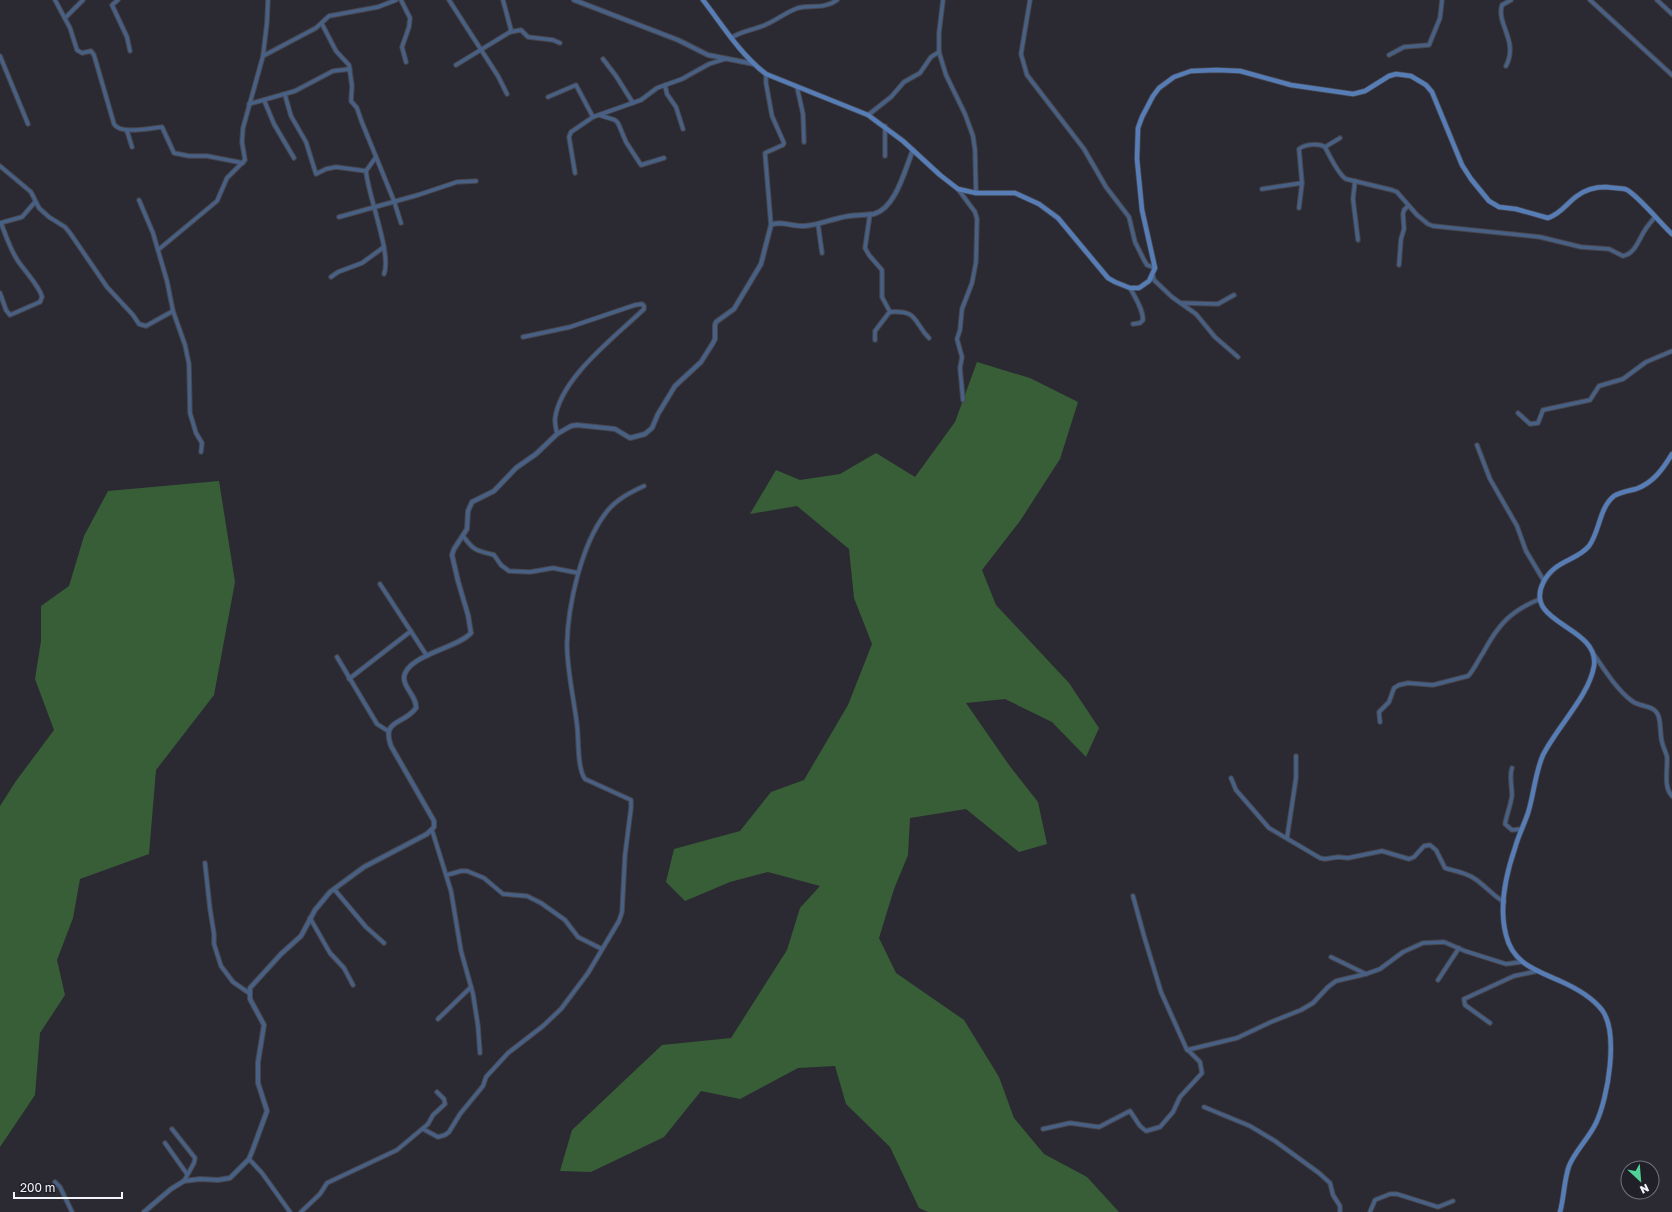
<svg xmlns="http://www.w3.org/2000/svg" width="1672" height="1212" viewBox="0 0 1672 1212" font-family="'Golos Text',sans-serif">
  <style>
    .green { fill: #385e37 }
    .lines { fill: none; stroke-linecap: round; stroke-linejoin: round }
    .minor-casing { stroke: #47464e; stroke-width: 5.5 }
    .tertiary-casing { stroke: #47464e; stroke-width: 6 }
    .secondary-casing { stroke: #47464e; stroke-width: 6 }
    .minor { stroke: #486084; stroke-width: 3.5 }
    .tertiary { stroke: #486084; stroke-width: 4 }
    .secondary { stroke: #567db6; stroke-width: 4.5 }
  </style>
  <rect width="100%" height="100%" fill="#2b2a32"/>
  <g class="green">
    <polygon points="977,362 1030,378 1078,402 1060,459 1020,521 982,570 996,605 1069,683 1099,728 1086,757 1052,722 1005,699 966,703 1009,765 1038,802 1047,844 1019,852 966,809 910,818 908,855 894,889 879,938 896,973 964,1020 999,1077 1014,1118 1044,1154 1087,1177 1119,1212 928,1212 919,1208 890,1147 846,1104 835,1066 798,1068 740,1099 701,1091 664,1137 591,1172 560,1171 572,1130 662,1045 731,1038 787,950 800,908 820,886 768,872 730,882 685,901 666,882 674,849 740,831 771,792 804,780 848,705 872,644 854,598 849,549 797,506 750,514 776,470 800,480 840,474 876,453 915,477 955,422"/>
    <polygon points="219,481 235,582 214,695 156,770 149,854 80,879 73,918 57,960 65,995 40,1033 35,1095 0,1147 0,806 16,781 54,730 35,679 41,641 41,606 69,586 84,536 108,491"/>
  </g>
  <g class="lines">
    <defs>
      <g id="minor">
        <path d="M55,0L70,28L77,50L82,53L91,51L94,55L114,124C120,135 151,128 162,127L174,153L189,156H207L243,163"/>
        <polyline points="118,0 112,5 127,37 130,51"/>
        <polyline points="401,0 410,18 409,27 402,47 406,62"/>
        <polyline points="449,0 498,76 507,94"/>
        <polyline points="1030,0 1021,54 1027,75 1084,149 1106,187 1129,217 1135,242 1144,260 1147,265 1155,268"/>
        <polyline points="1590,0 1672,75"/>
        <polyline points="1657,0 1672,14"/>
        <polyline points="65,18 83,0"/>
        <polyline points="322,24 336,51 349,65 352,86 351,101 357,108 361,120 394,201 401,223"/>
        <polyline points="510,32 521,30 528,37 553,40 560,43"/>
        <path d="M731,38C741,31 754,30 765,25C777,20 786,12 798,8C811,5 825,9 837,0"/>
        <polyline points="939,52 946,75 965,114 973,136 975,150 976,193"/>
        <polyline points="1389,55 1404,47 1429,45 1440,18 1442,0"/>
        <polyline points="0,56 28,124"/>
        <polyline points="263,56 316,28 329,16 378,7 396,0"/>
        <polyline points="603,59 616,76 633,103"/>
        <polyline points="456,65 510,32 511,30 503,0"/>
        <path d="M1506,66C1519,41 1496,24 1502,5L1511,0"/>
        <polyline points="766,74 766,83 772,116 784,143 783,145 765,153 771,225"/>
        <polyline points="665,85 667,94 676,107 683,129"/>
        <polyline points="797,87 803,114 804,142"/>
        <polyline points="285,95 291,116 306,142 316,174 326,169 336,167 366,171"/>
        <polyline points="548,97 576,85 593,117"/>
        <polyline points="264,100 274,124 294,158"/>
        <polyline points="249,104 295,91 333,71 350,69"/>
        <polyline points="599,115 615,120 618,123 626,142 641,165 664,158"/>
        <polyline points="868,115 891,97 904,82 920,73 931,57 939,52 939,33 943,0"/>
        <polyline points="885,126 885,156"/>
        <polyline points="127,131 132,147"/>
        <polyline points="1325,147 1340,138"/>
        <path d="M376,157L366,171C368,196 392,254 384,274"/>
        <polyline points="0,166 31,192 39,208 49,217 65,227 70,233 107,287 133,315 139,324 146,326 173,311"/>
        <polyline points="575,173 569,137 571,132 593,117 641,100 657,88 682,79 709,64 725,59"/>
        <polyline points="1355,181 1353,199 1358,240"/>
        <polyline points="958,189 975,212 977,219 976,262 972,283 962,309 960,330 957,339 962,357 960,368 963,400"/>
        <polyline points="1262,189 1302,183"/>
        <polyline points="139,200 153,233 167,281 173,311 185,345 189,364 190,413 196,433 202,443 201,452"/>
        <path d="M1299,208L1302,183L1299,149C1305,144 1319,143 1325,147C1329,155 1339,175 1346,179L1392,190L1397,192L1417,215L1428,224L1433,226L1540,237L1581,247L1609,249L1623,256C1635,254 1639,239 1645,230C1648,225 1652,221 1655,217"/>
        <polyline points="870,214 865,248 869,255 882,270 882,297 890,312"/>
        <polyline points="339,217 418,195 457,182 476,181"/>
        <polyline points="0,223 22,217 35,202"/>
        <polyline points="818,224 822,253"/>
        <polyline points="158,250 217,201 227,178 245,160 242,142 243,128 263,56 267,22 268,0"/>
        <polyline points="1399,265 1401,239 1404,229 1403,214 1404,210 1408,206"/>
        <polyline points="1153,276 1154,280 1172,297 1196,314 1215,337 1238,357"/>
        <polyline points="331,277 338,272 362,263 384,247"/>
        <path d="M1130,288C1135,297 1143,309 1143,320L1140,323L1133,324"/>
        <path d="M0,293L6,310L10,315L40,302L42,297C40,287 24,270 18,261C10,249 6,236 1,223"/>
        <polyline points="1182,303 1218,304 1234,295"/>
        <path d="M523,337L570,327L635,305L642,304L644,306V309C615,337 560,378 555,419C555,424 556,429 557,434"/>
        <path d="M875,340V331L888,314L890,312C919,310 913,322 929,338"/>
        <polyline points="1518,413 1530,424 1538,423 1543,410 1590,400 1599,386 1623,379 1646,362 1672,351"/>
        <polyline points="1477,445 1490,479 1517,526 1526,551 1544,581"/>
        <path d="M463,536C475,552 476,550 494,555L501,565L509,571L530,572L553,568L578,573"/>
        <polyline points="380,584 427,656"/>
        <path d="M1593,653C1604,669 1616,689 1632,701C1641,708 1656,704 1659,718C1661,726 1660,734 1662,742C1663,747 1666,752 1667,757C1668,769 1663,787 1672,796"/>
        <polyline points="337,657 377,724 388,731"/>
        <polyline points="349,679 411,631"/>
        <path d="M1380,722L1379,712L1389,702L1394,688L1399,685L1408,683L1433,685L1468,676C1474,670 1478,660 1483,653C1498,625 1510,611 1540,599"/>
        <path d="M1512,768C1509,777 1512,786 1512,795C1511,804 1507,814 1505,824L1512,830L1522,829"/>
        <path d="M1231,778L1236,790L1269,828L1320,858L1325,859L1338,857L1348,858L1382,851L1409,859L1414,857L1424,846L1430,845L1436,850L1445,868C1454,871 1463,872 1472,877C1484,884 1492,895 1504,902"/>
        <polyline points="432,830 451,891 461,951 473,994 478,1026 480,1053"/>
        <polyline points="1287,838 1296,778 1296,756"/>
        <polyline points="205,863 210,909 214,934 214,944 221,966 233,982 249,993"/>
        <polyline points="447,875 461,871 467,871 484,878 503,894 527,896 541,903 565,920 578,937 602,949"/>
        <polyline points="334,889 366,927 384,943"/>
        <polyline points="1133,896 1144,936 1161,992 1187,1050 1237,1038 1271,1022 1301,1010 1313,1003 1328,987 1336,981 1366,974 1380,969 1403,952 1423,943 1444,942 1465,951 1506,964 1521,962"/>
        <polyline points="310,918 330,953 344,968 353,985"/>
        <polyline points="1331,957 1366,974"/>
        <polyline points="1438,980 1459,948"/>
        <polyline points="438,1019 471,987"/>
        <polyline points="1490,1023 1465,1005 1464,999 1514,976 1538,971"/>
        <polyline points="1204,1107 1250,1126 1275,1141 1319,1173 1330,1183 1333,1195 1340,1206 1340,1212"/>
        <polyline points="172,1129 195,1158 194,1163 184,1181"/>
        <path d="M423,1129L438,1137L445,1135L449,1132L460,1114L483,1086L486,1077L508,1053L543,1026L561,1009L588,973L619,921L622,912L625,855L631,808V800L585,779C577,768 579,740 577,725C574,699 567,671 567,644C568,605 581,546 605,514C615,500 629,493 644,486"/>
        <polyline points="1043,1129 1070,1123 1099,1127 1130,1111 1140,1126 1146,1131 1160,1127 1173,1112 1180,1097 1202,1073 1200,1062 1188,1050"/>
        <polyline points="165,1143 187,1174"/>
        <polyline points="249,1159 262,1173 290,1212"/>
        <polyline points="55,1182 60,1187 72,1212"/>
        <polyline points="301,1212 320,1194 327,1183 397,1150 428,1124 433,1115 445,1104 444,1099 437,1092"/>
        <polyline points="1370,1212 1375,1200 1390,1194 1397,1194 1438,1207 1453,1201"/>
      </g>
      <g id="tertiary">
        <polyline points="574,0 678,40 708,55 754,64"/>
        <path d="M144,1212L171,1189L184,1181L200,1179L218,1180L230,1178L249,1159L253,1149L267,1111L258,1083V1062L264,1025L250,999V988L281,954L301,936L315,910L330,892L364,867L427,834L434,827V821L391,746C381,719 404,725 416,708C417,696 403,688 404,677C407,655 458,648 471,633L468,615L458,581L452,555L454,549L467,529L468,511L472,502L494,491L516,468L536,454L557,434L571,426L577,425L615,429L630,438L645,434L652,428L658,414L675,386L701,362L713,343L715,339V325L716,322L734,309L761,264L771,225C780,220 794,227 804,226C820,225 834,218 849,216C857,215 866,215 874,214C896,208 905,169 913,150"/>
      </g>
      <g id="secondary">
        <path d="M703,0C723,26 740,54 766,74L868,115L903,141L940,175L958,189L976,193H1015L1039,204L1058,218L1108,278L1115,282L1130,288H1139L1149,281L1155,268L1142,210L1137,159L1138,128L1142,117L1153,96L1159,88L1174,77L1191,71L1217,70L1240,71L1291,85L1353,94L1365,91L1389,76L1396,74L1411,76L1426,85L1432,92L1462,165L1471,179L1489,201L1499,207L1516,209L1548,218C1561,214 1567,203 1577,196C1586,189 1596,187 1606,187C1613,188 1619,188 1625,189C1635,192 1662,225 1672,234"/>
        <path d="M1560,1212C1564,1198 1564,1180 1569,1166C1575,1151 1589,1138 1596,1123C1608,1098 1619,1033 1602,1010C1591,996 1576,988 1560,981C1536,970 1513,964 1506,935C1499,908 1506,874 1515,848C1518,836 1524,825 1528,813C1534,794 1535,773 1543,755C1557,727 1589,696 1594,666C1600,626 1523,624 1543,583C1554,560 1577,561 1589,546C1600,531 1599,508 1614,496C1620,492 1628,491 1636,489C1653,483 1663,469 1672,454"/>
      </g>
    </defs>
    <use href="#minor" class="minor-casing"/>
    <use href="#tertiary" class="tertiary-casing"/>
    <use href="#secondary" class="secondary-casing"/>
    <use href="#minor" class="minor"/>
    <use href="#tertiary" class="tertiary"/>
    <use href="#secondary" class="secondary"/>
  </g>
  <g transform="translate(1640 1180) rotate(154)"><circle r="19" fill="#212028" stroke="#75747c"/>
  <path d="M0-3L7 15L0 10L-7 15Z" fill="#51d398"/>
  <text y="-6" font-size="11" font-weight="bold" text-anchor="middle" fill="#f4f3f9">N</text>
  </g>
  <path d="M14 1192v6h108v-6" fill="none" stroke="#f4f3f9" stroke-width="2"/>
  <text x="20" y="1192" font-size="12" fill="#f4f3f9" stroke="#212028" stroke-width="3" paint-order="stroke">200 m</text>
</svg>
